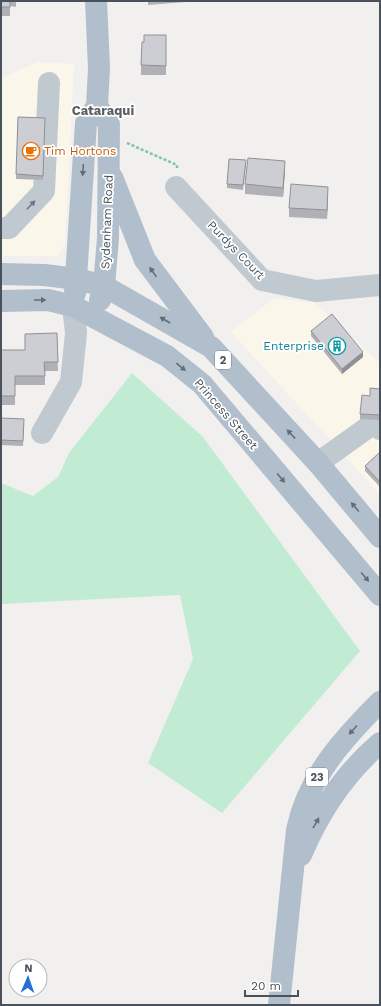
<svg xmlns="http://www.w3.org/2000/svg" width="381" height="1006" viewBox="0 0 381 1006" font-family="'Work Sans',sans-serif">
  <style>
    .commercial { fill: #fbf6ea }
    .green { fill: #c1ecd3 }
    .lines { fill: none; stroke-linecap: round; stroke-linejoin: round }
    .path { stroke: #7cc7a4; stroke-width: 2.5; stroke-dasharray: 3 2; stroke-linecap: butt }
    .minor { stroke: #c1c9d0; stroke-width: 22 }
    .major { stroke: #b1becc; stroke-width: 22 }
    .wall { fill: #b0b1b6 }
    .shaded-wall { fill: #909094 }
    .building { fill: #cdced4; stroke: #909094 }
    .oneway { fill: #636d77 }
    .oneway2 { fill: #6d767e }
    .labels { text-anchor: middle; stroke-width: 3.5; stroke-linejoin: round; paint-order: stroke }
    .shield { fill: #fff; stroke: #80868c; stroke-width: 1 }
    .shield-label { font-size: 11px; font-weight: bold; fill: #49525b }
    .food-label { font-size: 12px; fill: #c56008; stroke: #fff; text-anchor: start }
    .street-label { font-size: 12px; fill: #49525b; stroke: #fff }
    .culture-label { font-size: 12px; fill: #0d838f; stroke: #fff; text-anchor: end }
    .neighbourhood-label { font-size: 13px; font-weight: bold; fill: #5c5f64; stroke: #fff }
  </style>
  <rect width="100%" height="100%" fill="#f2f0ef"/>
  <g class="commercial">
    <polygon points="37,62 74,64 65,244 58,256 1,256 1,79"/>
    <polygon points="274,298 315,303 380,363 380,494 231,332"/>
  </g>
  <polygon class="green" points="132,373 203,437 360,651 222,813 148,763 193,659 180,595 1,604 1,483 33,496 58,477 69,453"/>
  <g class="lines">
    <polyline class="path" points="127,143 177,165 177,168"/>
    <g class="minor">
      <polyline points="176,187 262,280 316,291 380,285"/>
      <polyline points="1,228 9,228 44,191 49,83"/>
      <polyline points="42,433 71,382 76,333 73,306"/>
      <polyline points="318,463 374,423 380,429"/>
    </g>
    <g class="major">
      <polyline points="97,106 109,124 108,238 104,286 100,300"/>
      <polyline points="112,177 145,260 203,337"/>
      <polyline points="1,274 44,275 77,279 104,286 211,347 318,463 380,537"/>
      <polyline points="75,293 86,123 97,106 99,68 96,1"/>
      <polyline points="1,301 48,300 73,306 167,356 202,384 380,595"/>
      <path d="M301,855C319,812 344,774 380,743"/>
      <path d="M279,1005L297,830C308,777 343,739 380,702"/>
    </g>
  </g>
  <g class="wall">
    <polygon points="1,1 16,1 16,7 10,6 10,16 1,16"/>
    <polygon points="148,1 186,1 186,2 148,5"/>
    <polygon points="166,35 166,75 141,75 141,65 144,42"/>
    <polygon points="18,117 45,118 43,180 16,179"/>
    <polygon points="246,165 243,190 227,188 227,184"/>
    <polygon points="285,170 283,197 245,194 245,184"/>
    <polygon points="328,196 327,219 289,217 289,208"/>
    <polygon points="311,331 363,357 342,374 311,336"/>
    <polygon points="57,333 58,371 45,371 45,385 15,385 15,405 1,405 1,350 25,350"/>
    <polygon points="380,389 380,420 360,419 360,414 370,396"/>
    <polygon points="1,418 24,424 23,446 1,445"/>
    <polygon points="380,452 380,487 365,471 365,466"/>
  </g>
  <g class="shaded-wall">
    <polygon points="285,161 285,170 283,197 283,188"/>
    <polygon points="328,187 328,196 327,219 327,210"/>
    <polygon points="363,352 363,357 342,374 342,369"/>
  </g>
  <g class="building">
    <rect x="1" y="1" width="9" height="6"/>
    <polygon points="144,35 166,35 166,66 141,65 142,42 144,42"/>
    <polygon points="18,117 45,118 43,176 16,174"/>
    <polygon points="248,158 285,161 283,188 245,184"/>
    <polygon points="229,159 246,160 243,185 227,184"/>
    <polygon points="291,184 328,187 327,210 289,208"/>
    <polygon points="332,314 363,352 342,369 311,331"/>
    <polygon points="57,333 58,362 44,362 45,376 15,376 15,396 1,396 1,350 25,350 25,334"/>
    <polygon points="370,388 380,389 380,415 360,414 362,395 370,396"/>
    <polygon points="1,418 24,419 23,441 1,440"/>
    <polygon points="380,452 380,482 365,466"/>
  </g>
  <defs><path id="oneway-solid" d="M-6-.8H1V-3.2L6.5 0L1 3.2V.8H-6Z"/></defs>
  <g class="oneway">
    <use href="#oneway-solid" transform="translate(83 170) rotate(94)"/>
    <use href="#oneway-solid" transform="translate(153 272) rotate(-125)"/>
    <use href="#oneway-solid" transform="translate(40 300)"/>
    <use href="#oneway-solid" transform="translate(165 320) rotate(-150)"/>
    <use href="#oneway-solid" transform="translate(181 367) rotate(39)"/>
    <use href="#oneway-solid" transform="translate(291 434) rotate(-133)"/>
    <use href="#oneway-solid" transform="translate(281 478) rotate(50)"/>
    <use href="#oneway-solid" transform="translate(355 507) rotate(-130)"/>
    <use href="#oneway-solid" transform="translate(365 577) rotate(50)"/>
    <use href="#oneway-solid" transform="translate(353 730) rotate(132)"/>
    <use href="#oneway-solid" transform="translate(316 823) rotate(-60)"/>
  </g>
  <use class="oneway2" href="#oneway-solid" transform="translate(31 205) rotate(-46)"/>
  <defs>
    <symbol id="cafe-ring" viewBox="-11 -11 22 22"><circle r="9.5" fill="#fff" stroke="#e8710a" stroke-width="1.5"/><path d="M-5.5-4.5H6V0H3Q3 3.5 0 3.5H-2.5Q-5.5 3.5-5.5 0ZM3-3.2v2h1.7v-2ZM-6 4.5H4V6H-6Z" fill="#e8710a"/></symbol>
    <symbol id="building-ring" viewBox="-11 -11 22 22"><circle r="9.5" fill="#fff" stroke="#0f9aa8" stroke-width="1.5"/><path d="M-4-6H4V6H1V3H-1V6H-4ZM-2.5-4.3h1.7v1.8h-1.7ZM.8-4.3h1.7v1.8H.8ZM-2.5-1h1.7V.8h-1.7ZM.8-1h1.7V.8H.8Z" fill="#0f9aa8"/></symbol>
  </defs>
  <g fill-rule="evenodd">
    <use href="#cafe-ring" x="21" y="141" width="20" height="20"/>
    <use href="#building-ring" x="327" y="336" width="20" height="20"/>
  </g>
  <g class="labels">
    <g class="shield">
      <rect x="215" y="351" width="16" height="18" rx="3"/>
      <rect x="306" y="768" width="22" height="18" rx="3"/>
    </g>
    <g class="shield-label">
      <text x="223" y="364">2</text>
      <text x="317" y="781">23</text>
    </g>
    <g class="food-label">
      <text x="44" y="155">Tim Hortons</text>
    </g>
    <g class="street-label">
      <text transform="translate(107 222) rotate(-88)" y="4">Sydenham Road</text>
      <text transform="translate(236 250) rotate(46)" y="4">Purdys Court</text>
      <text transform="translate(226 414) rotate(49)" y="4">Princess Street</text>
    </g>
    <g class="culture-label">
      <text x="324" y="350">Enterprise</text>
    </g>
    <g class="neighbourhood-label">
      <text x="103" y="115">Cataraqui</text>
    </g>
  </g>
  <rect width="381" height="1006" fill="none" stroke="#49525b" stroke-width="4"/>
  <g transform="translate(28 978) rotate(2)"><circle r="19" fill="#ffffff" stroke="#b6babd"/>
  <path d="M0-3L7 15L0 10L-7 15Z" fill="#276ed4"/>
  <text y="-6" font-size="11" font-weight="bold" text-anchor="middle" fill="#49525b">N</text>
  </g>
  <path d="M245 990v6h53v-6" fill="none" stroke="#49525b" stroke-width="2"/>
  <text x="251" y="990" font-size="12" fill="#49525b" stroke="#ffffff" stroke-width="3" paint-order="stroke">20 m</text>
</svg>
